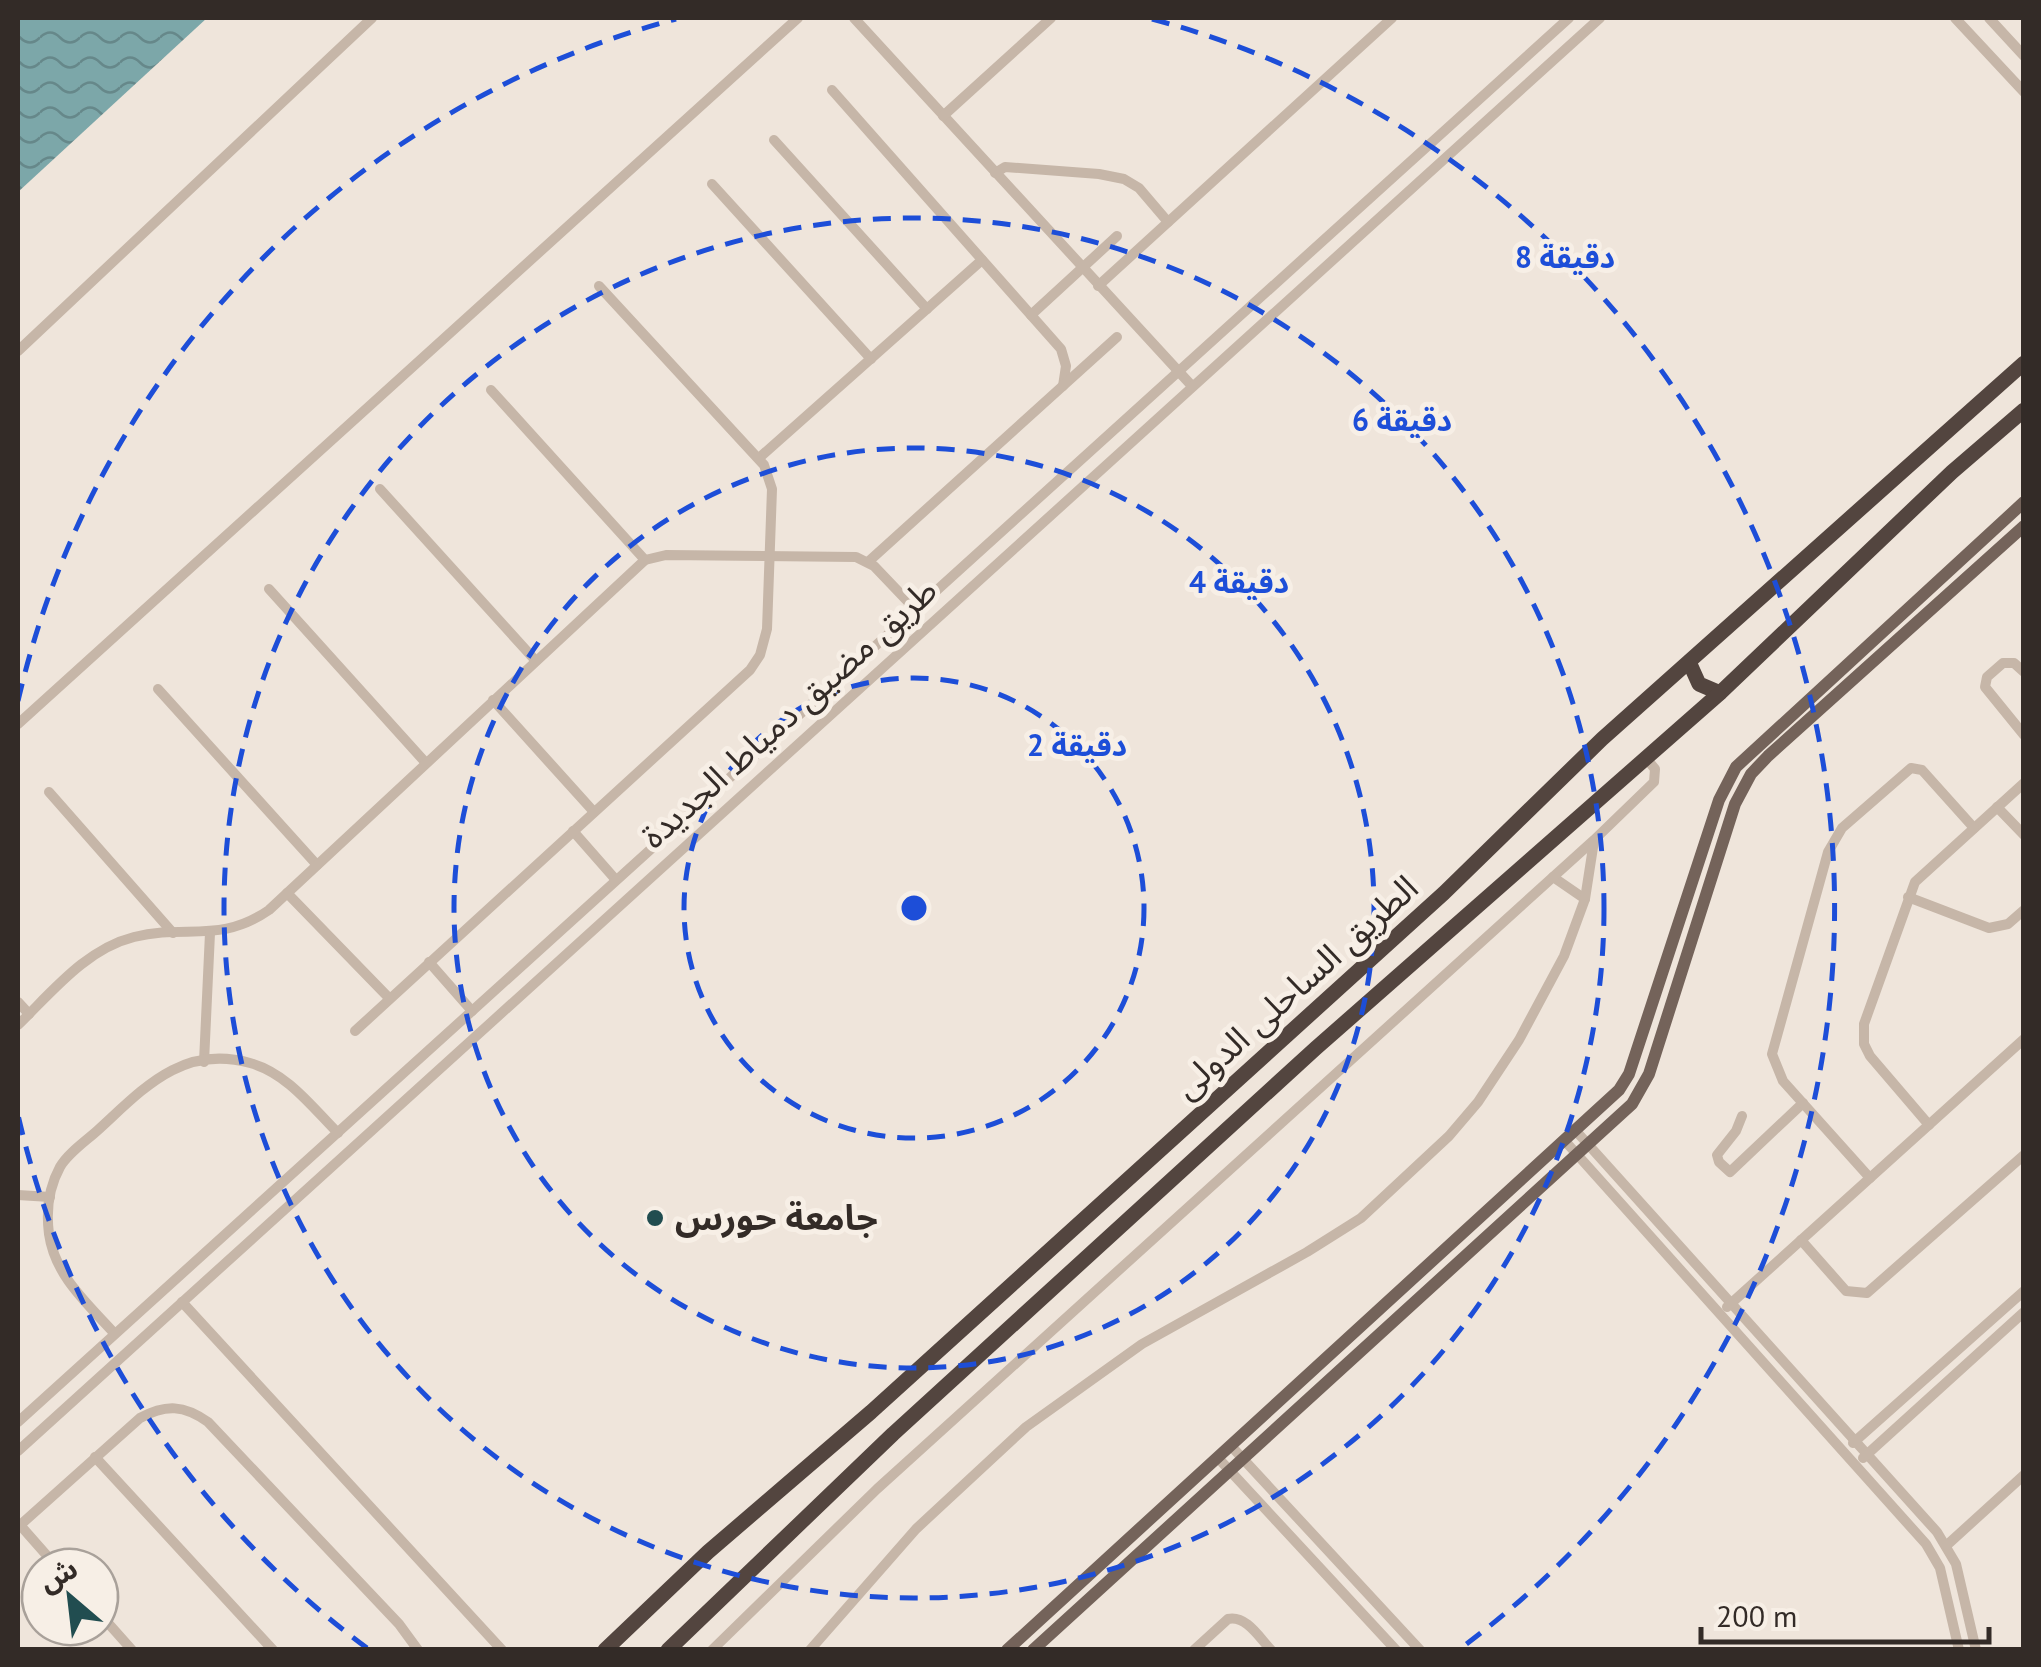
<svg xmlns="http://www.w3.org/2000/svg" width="2041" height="1667" viewBox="0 0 2041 1667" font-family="'PT Sans','Noto Sans Arabic',sans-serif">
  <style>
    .water { fill: url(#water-waves) }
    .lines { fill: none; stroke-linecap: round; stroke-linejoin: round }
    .minor { stroke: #c6b6a8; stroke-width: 10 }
    .major { stroke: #74635a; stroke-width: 12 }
    .highway { stroke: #53453f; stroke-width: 15 }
    .ring { fill: none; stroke: #1d4ed8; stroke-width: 5; stroke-dasharray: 18 12 }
    .poi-dot { fill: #214d50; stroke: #f7efe6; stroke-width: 4 }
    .labels { text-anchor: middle; stroke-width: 10; stroke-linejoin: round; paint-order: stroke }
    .street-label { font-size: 35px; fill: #332b27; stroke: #f7efe6 }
    .poi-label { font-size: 35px; font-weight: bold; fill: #332b27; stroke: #f7efe6; text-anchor: start }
    .centre { fill: #1d4ed8; stroke: #f7efe6; stroke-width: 5 }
    .ring-label { font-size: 30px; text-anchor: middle; font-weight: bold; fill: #1d4ed8; stroke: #f7efe6; stroke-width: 10; stroke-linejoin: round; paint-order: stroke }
  </style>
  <defs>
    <pattern id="water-waves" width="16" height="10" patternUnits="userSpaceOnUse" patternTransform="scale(2.5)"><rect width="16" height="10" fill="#7ca7a9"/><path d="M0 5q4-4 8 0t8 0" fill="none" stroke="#66888a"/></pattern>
  </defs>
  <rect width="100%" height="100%" fill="#efe5db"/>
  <polygon class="water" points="18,18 207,18 18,192"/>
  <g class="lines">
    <g class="minor">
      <polyline points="854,18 1192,386"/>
      <polyline points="1955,18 2024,92"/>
      <polyline points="1989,18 2024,56"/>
      <polyline points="832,90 1061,349 1066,366 1063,386"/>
      <polyline points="943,116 1051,18"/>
      <polyline points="774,140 927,309"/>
      <polyline points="995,173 1005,167 1099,174 1124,179 1139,188 1168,222"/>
      <polyline points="712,184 871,359"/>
      <polyline points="1098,286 1392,18"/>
      <polyline points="1031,315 1117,236"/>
      <polyline points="18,351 372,18"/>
      <polyline points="491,390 645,560"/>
      <polyline points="759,458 982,260"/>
      <polyline points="380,489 535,660"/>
      <polyline points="868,562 1117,337"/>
      <polyline points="269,589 426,763"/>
      <polyline points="2024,672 2014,663 2003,663 1987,677 1985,687 2024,735"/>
      <polyline points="158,689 317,865"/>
      <polyline points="493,700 594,812"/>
      <polyline points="18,724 798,18"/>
      <polyline points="49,792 173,933"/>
      <polyline points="1997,807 2024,835"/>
      <polyline points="573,831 616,880"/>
      <polyline points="1553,877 1585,899"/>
      <polyline points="287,893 389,998"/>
      <polyline points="1908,897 1989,928 2008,924 2024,910"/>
      <polyline points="429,962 472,1011"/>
      <polyline points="18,1002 29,1014"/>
      <path d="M18,1025C52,992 86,949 134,937C186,924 220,944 269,910L645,560L666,555L856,557L874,566L915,609"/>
      <polyline points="355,1031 750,670 760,655 767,629 772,489 764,465 599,286"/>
      <polyline points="204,1062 210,933"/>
      <polyline points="1742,1116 1736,1131 1717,1155 1719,1162 1730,1172 1803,1103"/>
      <polyline points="1929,1125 1870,1056 1864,1044 1864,1024 1915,882 2024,783"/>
      <polyline points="1576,1131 1937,1532 1956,1564 1976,1650"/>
      <polyline points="1565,1141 1926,1544 1940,1568 1959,1650"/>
      <polyline points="1870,1178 1783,1081 1772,1054 1828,852 1842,828 1911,768 1922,770 1974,828"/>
      <polyline points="18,1195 50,1197"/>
      <polyline points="1801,1240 1846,1291 1867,1293 2024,1155"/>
      <polyline points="182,1302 502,1650"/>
      <polyline points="1727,1307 2024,1039"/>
      <path d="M114,1333C87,1303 55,1276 49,1234C46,1211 49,1187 60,1167C68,1153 86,1141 98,1130C143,1089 182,1044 250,1063C287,1073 312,1107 338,1133"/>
      <polyline points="18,1422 1569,18"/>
      <polyline points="1853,1443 2024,1291"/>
      <polyline points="1232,1447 1420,1650"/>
      <polyline points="18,1451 1600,18"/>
      <polyline points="95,1457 273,1650"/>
      <polyline points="1863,1458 2024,1312"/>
      <polyline points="1219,1459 1396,1650"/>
      <polyline points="20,1525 57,1567"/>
      <path d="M18,1527L140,1418C166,1404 184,1405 208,1422L399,1624L418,1650"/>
      <polyline points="1947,1545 2024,1475"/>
      <polyline points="100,1614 132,1650"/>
      <polyline points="712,1650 877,1489 1594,840 1654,782 1655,769 1646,758"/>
      <polyline points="810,1650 916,1529 1026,1427 1142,1344 1307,1252 1361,1218 1449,1136 1478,1102 1519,1040 1564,956 1585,899 1594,841"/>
      <path d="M1194,1650L1228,1619C1246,1615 1259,1637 1271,1650"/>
    </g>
    <g class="major">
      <polyline points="1007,1650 1619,1090 1629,1074 1719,800 1736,767 2024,502"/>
      <polyline points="1033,1650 1632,1104 1649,1074 1735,804 1751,774 1768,756 2024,526"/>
    </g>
    <g class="highway">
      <polyline points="1690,664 1699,684 1720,693"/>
      <polyline points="605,1650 708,1552 871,1412 1444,893 1602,739 2024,363"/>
      <polyline points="668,1650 893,1434 1316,1048 1720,693 1952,472 2024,410"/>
    </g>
  </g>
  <g class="ring">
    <circle cx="914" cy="908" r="230"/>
    <circle cx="914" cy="908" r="460"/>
    <circle cx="914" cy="908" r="690"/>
    <path d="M367 1648A920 920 0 0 1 18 1115M18 701A920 920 0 0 1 676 19M1152 19A920 920 0 0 1 1461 1648"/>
  </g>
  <circle class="poi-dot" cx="655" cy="1218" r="10"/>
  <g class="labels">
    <g class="street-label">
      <text transform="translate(789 713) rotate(-42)" y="12">طريق مضيق دمياط الجديدة</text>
      <text transform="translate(1296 987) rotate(-42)" y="12">الطريق الساحلى الدولى</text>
    </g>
    <g class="poi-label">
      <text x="675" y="1230">جامعة حورس</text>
    </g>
  </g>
  <circle cx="914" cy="908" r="15" class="centre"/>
  <g class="ring-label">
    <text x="1565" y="268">8 دقيقة</text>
    <text x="1402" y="431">6 دقيقة</text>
    <text x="1239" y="593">4 دقيقة</text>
    <text x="1077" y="756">2 دقيقة</text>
  </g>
  <rect width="2041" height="1667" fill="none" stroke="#332b27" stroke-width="40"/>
  <g transform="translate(70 1597) rotate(332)"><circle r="48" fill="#f7efe6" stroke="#a9a19a" stroke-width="2.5"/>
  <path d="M0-8L18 38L0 25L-18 38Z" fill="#214d50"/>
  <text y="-15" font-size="28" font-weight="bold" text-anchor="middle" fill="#332b27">ش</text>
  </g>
  <path d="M1701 1627v15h288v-15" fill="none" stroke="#332b27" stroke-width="5"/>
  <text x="1716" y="1627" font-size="30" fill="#332b27" stroke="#f7efe6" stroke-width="8" paint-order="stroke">200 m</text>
</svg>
